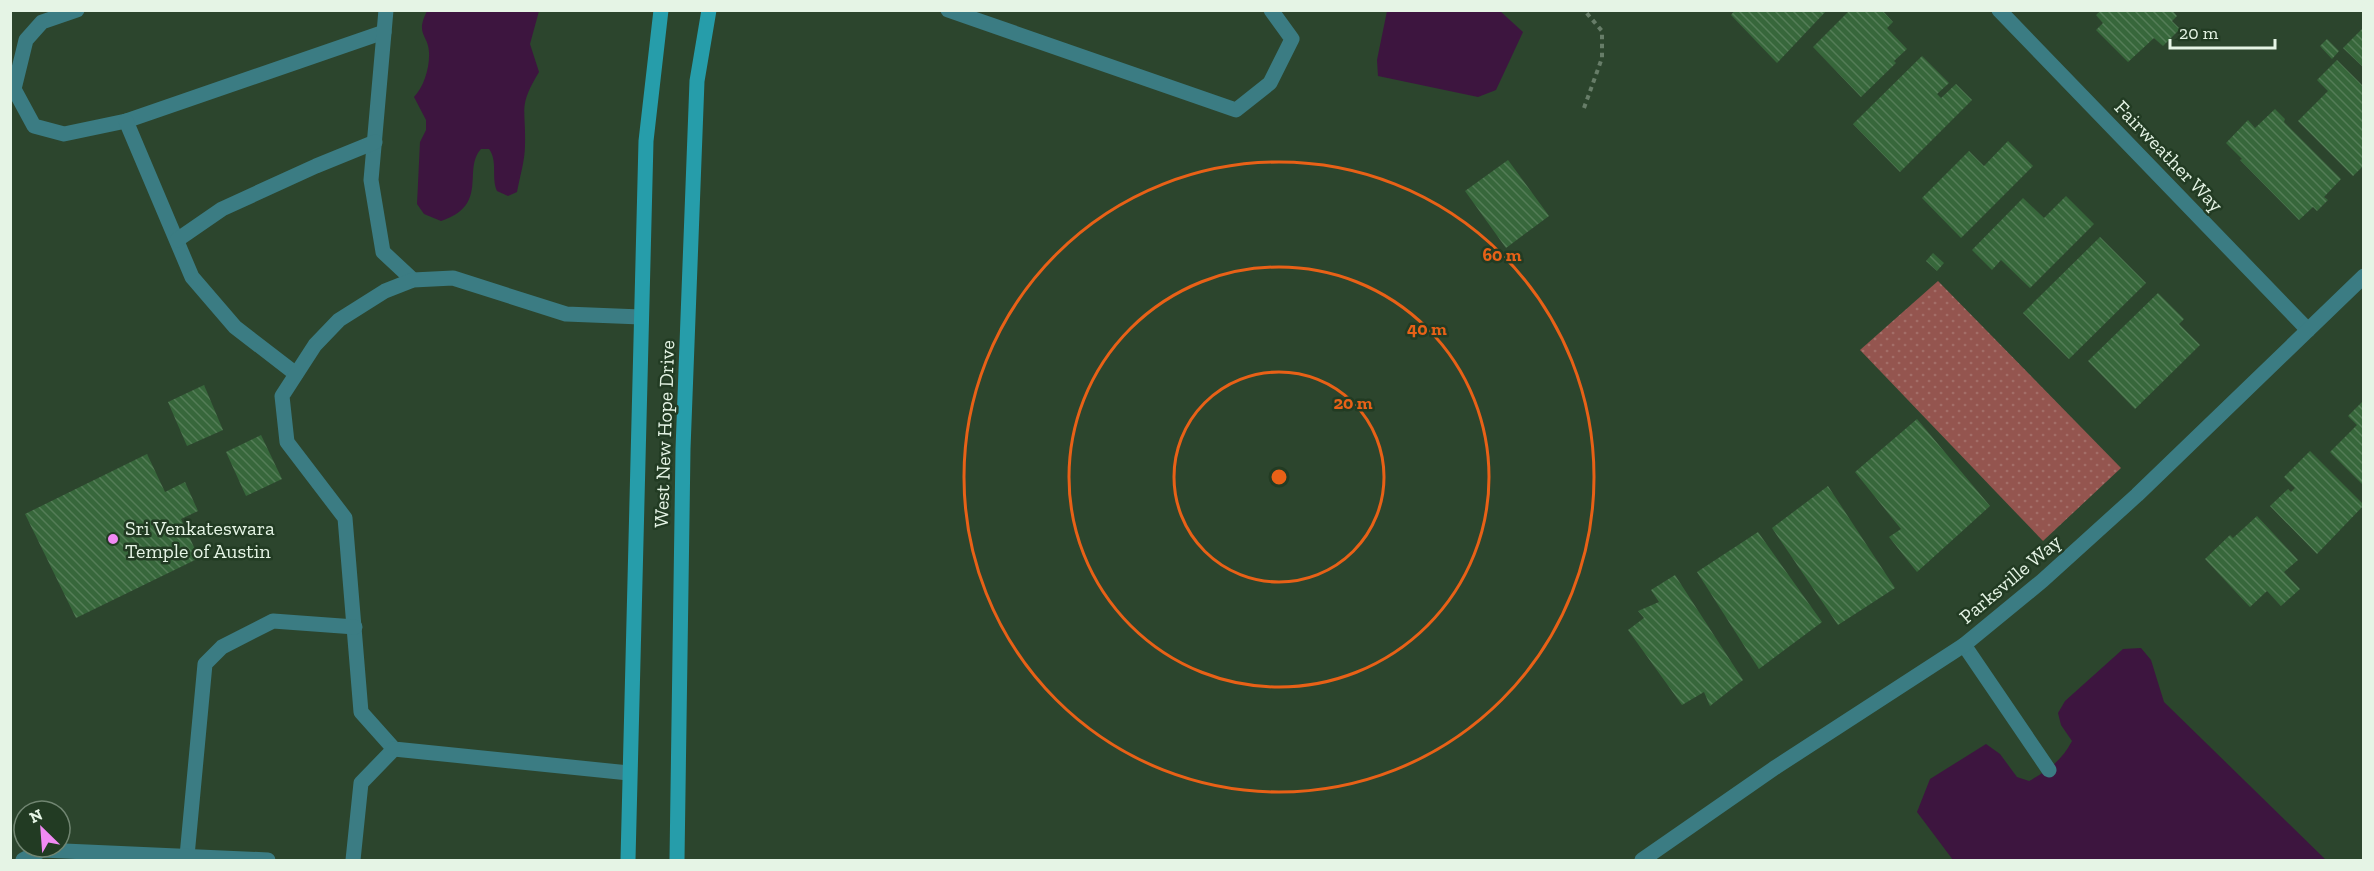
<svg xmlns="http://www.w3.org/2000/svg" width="2374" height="871" viewBox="0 0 2374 871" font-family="'Zilla Slab',serif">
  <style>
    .park { fill: url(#park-dots) }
    .water { fill: #3d153f }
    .building { fill: url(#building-back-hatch) }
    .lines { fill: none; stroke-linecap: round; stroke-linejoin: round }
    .path { stroke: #677d68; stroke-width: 4; stroke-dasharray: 4.5 4.5; stroke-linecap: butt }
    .lane { stroke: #3b7c83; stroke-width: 15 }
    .street { stroke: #3b7c83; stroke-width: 15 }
    .secondary { stroke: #269daa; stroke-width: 15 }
    .ring { fill: none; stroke: #e86117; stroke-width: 3 }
    .poi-dot { fill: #f18af4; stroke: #223b23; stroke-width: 2 }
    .labels { text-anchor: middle; stroke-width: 5; stroke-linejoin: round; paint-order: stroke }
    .street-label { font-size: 20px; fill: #e5f4e5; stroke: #223b23 }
    .poi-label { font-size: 20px; fill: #e5f4e5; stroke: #223b23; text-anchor: start }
    .centre { fill: #e86117; stroke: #223b23; stroke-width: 3 }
    .ring-label { font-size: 18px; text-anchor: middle; font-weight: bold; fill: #e86117; stroke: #223b23; stroke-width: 5; stroke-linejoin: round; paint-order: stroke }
  </style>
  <defs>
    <pattern id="park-dots" width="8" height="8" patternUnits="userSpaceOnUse" patternTransform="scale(1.5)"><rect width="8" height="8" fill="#94554f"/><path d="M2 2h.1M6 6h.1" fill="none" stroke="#a36e68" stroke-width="1.8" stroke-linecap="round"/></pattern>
    <pattern id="building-back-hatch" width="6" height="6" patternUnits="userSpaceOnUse" patternTransform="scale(1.5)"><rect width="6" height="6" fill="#37673b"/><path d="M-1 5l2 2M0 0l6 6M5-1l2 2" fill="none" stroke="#547d57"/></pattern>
  </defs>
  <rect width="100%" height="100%" fill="#2c452d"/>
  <polygon class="park" points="1938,281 2121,468 2043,541 1860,350"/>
  <g class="water">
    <path d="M427,11H539L530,44L539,72C518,107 526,107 525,145C525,160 520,176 517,192L508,196L497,191C491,177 498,161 489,149H481C462,170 490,205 441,221L424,214L417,204L420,142L426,130V120L414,97C424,87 430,67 429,52C428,34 415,35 427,11Z"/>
    <polygon points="1387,11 1500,11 1523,32 1496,90 1478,97 1378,76 1377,60"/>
    <path d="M2141,648L2151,660L2164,702L2326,860H1953L1917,812L1930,779L1986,744L2000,754L2017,777L2029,781C2049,770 2062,760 2072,741L2061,725L2058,713L2065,701L2123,649Z"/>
  </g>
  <g class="building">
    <polygon points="1735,10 1827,10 1777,63 1731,15"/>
    <polygon points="1850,10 1882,10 1893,22 1887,28 1907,49 1894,61 1896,63 1861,97 1813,47"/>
    <polygon points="2101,10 2172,10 2177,16 2172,21 2180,29 2163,46 2154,38 2128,62 2096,30 2103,23 2096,15"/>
    <polygon points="2364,27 2364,68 2343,48"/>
    <polygon points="2327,39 2339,51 2332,59 2320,46"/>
    <polygon points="1922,56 1949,83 1937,94 1941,98 1956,84 1972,100 1900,172 1853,124"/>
    <polygon points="2337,60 2364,87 2364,165 2353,176 2298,121 2328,91 2317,80"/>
    <polygon points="2275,109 2285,119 2284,122 2341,179 2324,197 2328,200 2317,211 2313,207 2299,220 2240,160 2242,159 2226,143 2248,120 2255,128"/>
    <polygon points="2008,141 2033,166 1961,238 1922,198 1969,151 1984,166"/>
    <polygon points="1508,160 1549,216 1506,248 1465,191"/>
    <polygon points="2066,196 2094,224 2030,288 2001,260 1992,270 1972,250 2023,198 2044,218"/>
    <polygon points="2100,237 2146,283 2069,359 2023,313"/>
    <polygon points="1933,253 1944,263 1937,271 1926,261"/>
    <polygon points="2158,293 2184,319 2179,324 2200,345 2135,409 2088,361"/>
    <polygon points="204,385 223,430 187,446 168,402"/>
    <polygon points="2364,400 2364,486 2330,452 2357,425 2348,416"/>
    <polygon points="1917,419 1990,506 1917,572 1889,537 1901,529 1855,472"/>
    <polygon points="261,435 282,479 246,496 226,452"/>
    <polygon points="2310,451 2364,505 2317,554 2270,506 2288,489 2291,492 2295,488 2284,477"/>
    <polygon points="147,454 165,492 185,482 198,511 181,519 199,558 76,618 25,514"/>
    <polygon points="1828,486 1895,588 1838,625 1772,528"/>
    <polygon points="2257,516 2298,560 2284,572 2300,589 2281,606 2267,591 2250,607 2205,559 2230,535 2233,538"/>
    <polygon points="1758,532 1822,622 1759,669 1697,572"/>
    <polygon points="1675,575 1743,680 1710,706 1704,692 1682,705 1628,630 1644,618 1638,611 1659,602 1651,590"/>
  </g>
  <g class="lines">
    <polyline class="path" points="1584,108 1602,58 1602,31 1584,10"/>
    <g class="lane">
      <polyline points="77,10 42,22 26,40 14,89 34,126 64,134 126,121 384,32"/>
      <polyline points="386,10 371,180 383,252 413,280"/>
      <polyline points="948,10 1236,110 1270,83 1292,39 1271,10"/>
      <polyline points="126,121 192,277 235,327 296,374"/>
      <polyline points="177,240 222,209 316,166 375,142"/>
      <polyline points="1964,645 2049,770"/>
      <polyline points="629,773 394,749 361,712 345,518 287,442 282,396 315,345 339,320 385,291 413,280 453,278 566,314 641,317"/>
      <polyline points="187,856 205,664 222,647 273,621 355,627"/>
      <polyline points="23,860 42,850 268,860"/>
      <polyline points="353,860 361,783 394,749"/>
    </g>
    <g class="street">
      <polyline points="1999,10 2308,330"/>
      <polyline points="1642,860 1776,767 1964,645 2042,581 2137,495 2364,276"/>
    </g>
    <g class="secondary">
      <polyline points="628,860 646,141 661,10"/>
      <polyline points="677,860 683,449 697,81 709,10"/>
    </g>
  </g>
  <g class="ring">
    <circle cx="1279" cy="477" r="105"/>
    <circle cx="1279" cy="477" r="210"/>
    <circle cx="1279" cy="477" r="315"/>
  </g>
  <circle class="poi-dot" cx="113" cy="539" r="6"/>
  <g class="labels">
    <g class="street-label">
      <text transform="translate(2169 156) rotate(46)" y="7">Fairweather Way</text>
      <text transform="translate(664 434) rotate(-88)" y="7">West New Hope Drive</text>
      <text transform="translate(2010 579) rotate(-40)" y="7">Parksville Way</text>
    </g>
    <g class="poi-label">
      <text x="125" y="535">Sri Venkateswara<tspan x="125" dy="23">Temple of Austin</tspan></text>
    </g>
  </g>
  <circle cx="1279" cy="477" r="9" class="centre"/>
  <g class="ring-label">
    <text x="1502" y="261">60 m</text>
    <text x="1427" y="335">40 m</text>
    <text x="1353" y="409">20 m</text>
  </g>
  <rect width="2374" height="871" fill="none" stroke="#e5f4e5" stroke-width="24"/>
  <g transform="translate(42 829) rotate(335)"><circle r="28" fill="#223b23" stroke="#708571" stroke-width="1.5"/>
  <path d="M0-4.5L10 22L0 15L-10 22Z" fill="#f18af4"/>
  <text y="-9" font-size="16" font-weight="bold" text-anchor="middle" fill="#e5f4e5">N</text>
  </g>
  <path d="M2170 39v9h105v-9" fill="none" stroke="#e5f4e5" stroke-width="3"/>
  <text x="2179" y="39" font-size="18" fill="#e5f4e5" stroke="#223b23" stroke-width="4.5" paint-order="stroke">20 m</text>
</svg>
